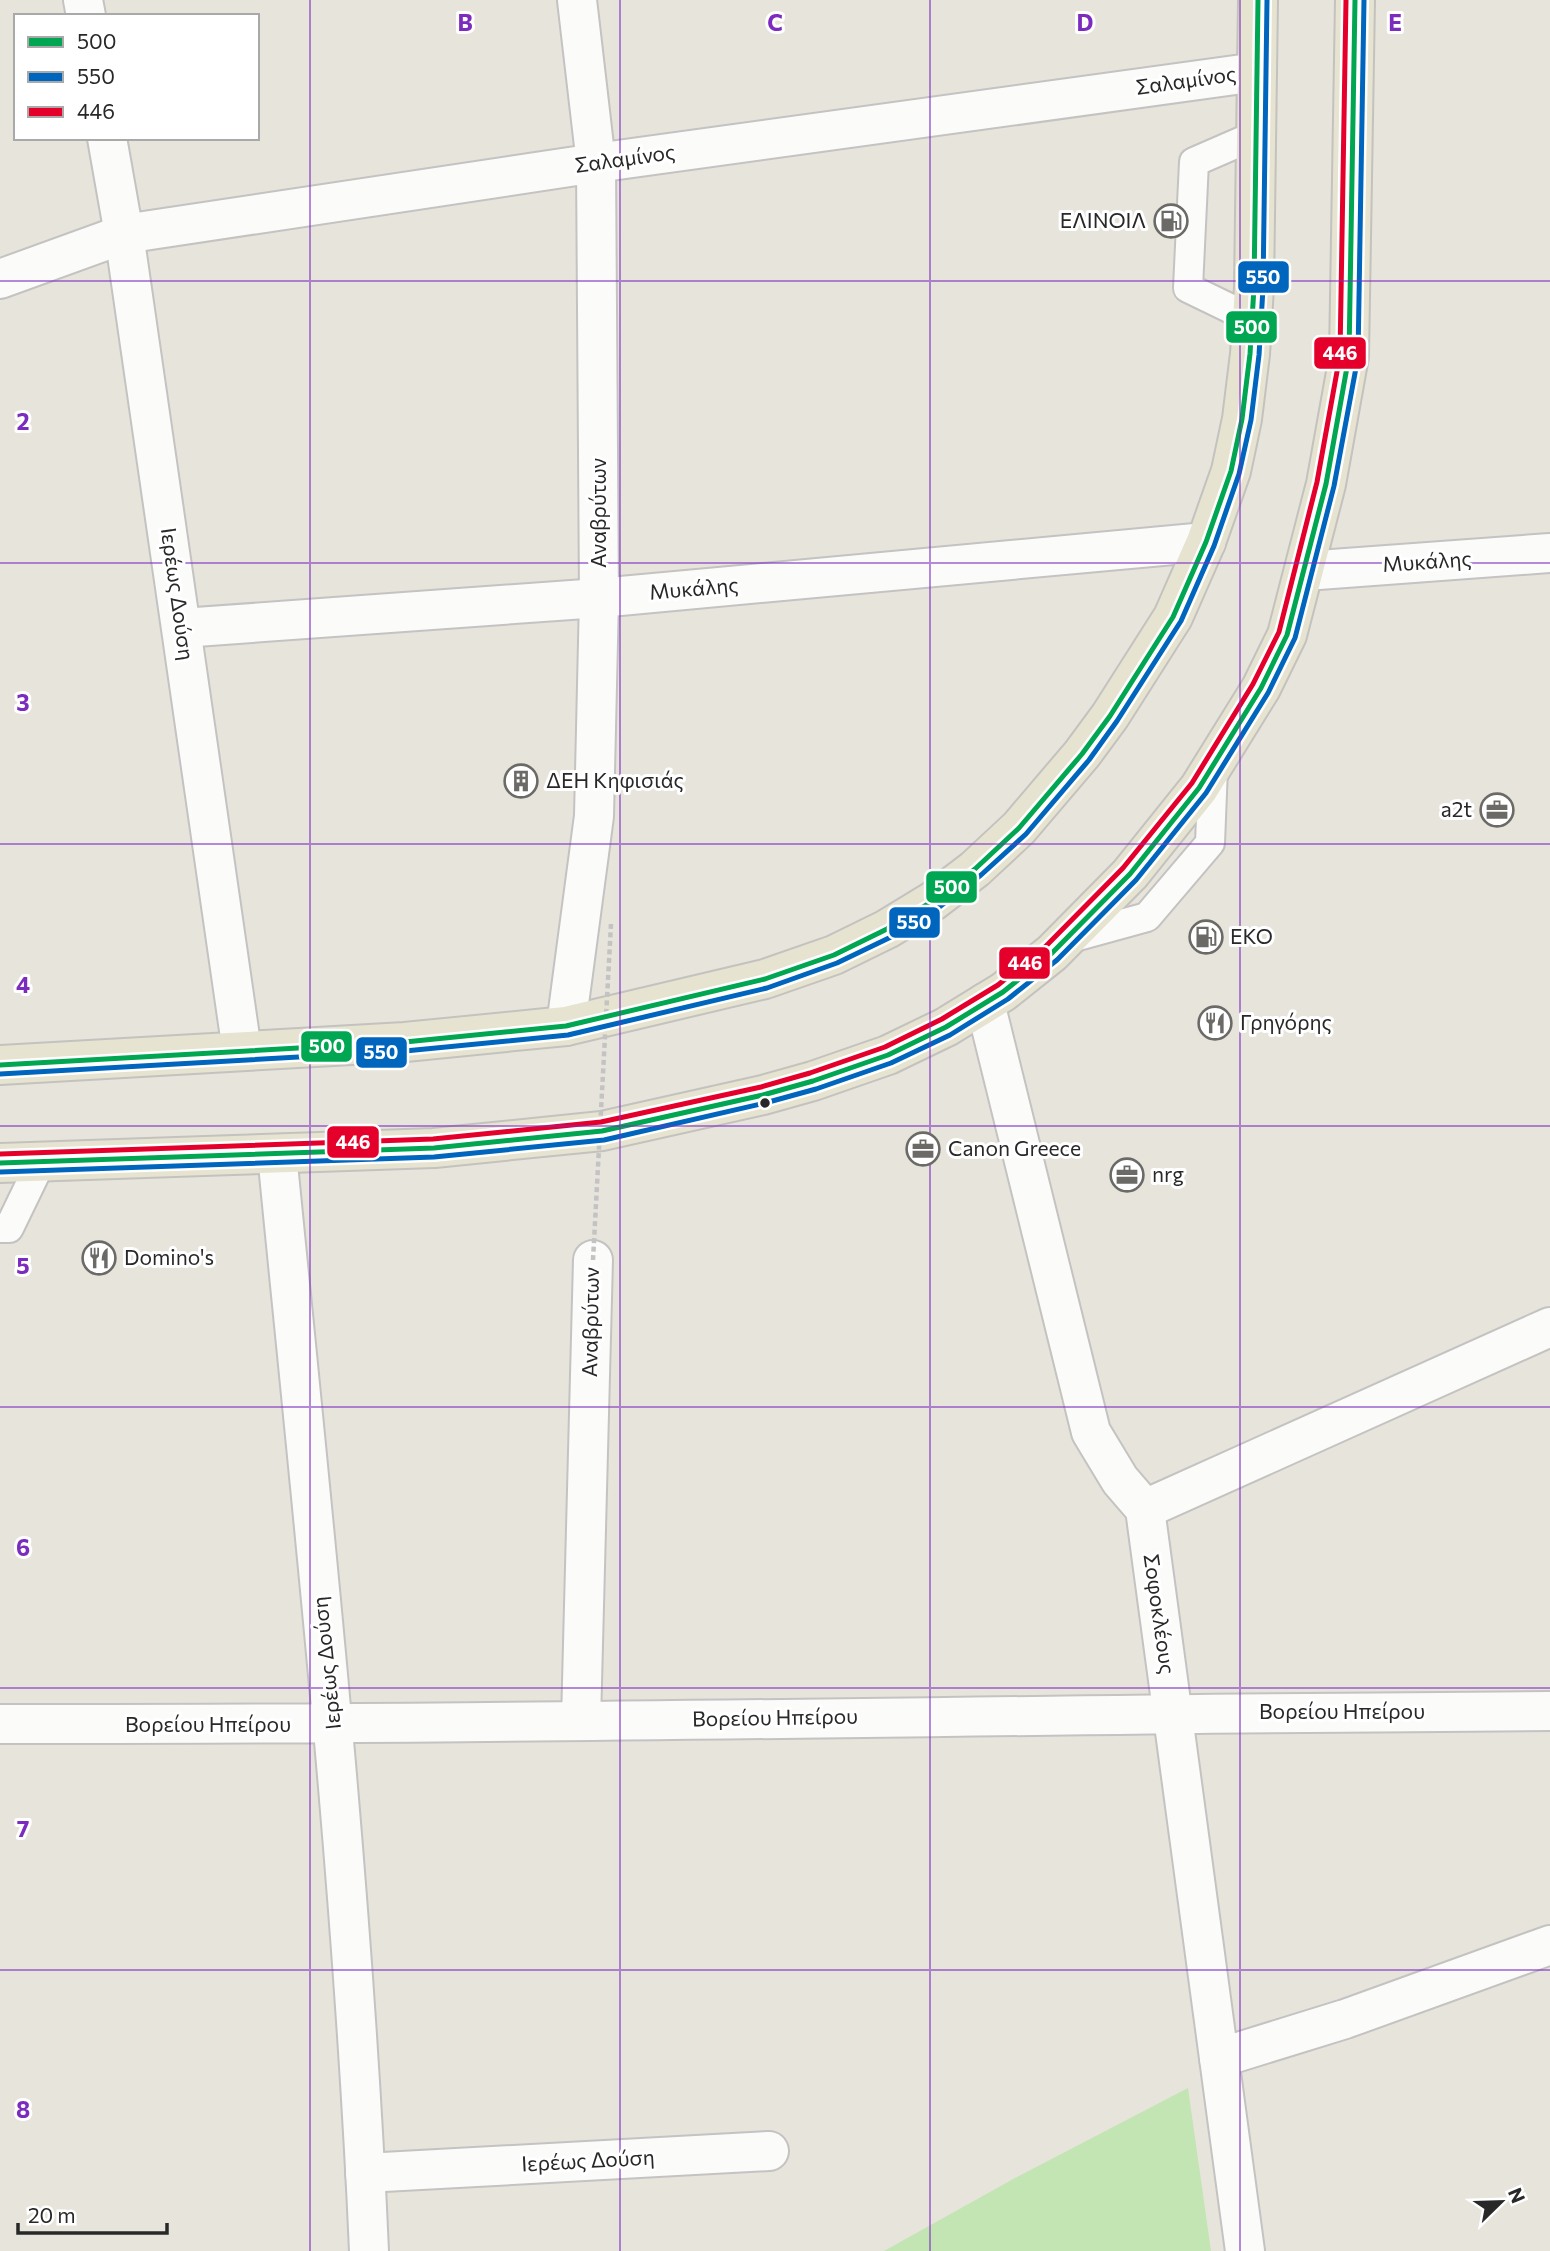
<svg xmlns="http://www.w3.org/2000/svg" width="1550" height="2251" viewBox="0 0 1550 2251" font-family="Commissioner,sans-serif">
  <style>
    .green { fill: #c3e5b3 }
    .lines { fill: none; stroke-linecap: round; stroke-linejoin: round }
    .lane-casing { stroke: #c4c3c2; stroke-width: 32 }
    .street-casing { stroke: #c4c3c2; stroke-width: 42 }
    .secondary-casing { stroke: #c4c3c2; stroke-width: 42 }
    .primary-casing { stroke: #c3c2bf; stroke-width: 42 }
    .lane { stroke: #fbfbfa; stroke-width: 28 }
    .street { stroke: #fbfbfa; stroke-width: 38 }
    .secondary { stroke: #fbfbfa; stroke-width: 38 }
    .primary { stroke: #e6e3d1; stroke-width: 38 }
    .path-bridge { stroke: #c4c3c3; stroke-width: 4.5; stroke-dasharray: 5 3.5; stroke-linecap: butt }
    .bus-1-casing { stroke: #fff; stroke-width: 10 }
    .bus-2-casing { stroke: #fff; stroke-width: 10 }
    .bus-3-casing { stroke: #fff; stroke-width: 10 }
    .bus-1 { stroke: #00a651; stroke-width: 5 }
    .bus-2 { stroke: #0065bd; stroke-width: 5 }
    .bus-3 { stroke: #e4002b; stroke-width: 5 }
    .grid { fill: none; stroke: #7b2cbf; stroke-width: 2; stroke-opacity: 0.55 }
    .bus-dot { fill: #282828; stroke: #fff; stroke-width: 2.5 }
    .labels { text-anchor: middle; stroke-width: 6; stroke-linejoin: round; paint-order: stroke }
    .street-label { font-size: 21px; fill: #282828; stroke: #fff }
    .poi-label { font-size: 21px; fill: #282828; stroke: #fff; text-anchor: start }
    .grid-label { font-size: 23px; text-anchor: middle; font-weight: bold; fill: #7b2cbf; stroke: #fff; stroke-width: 6; stroke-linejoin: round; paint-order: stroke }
    .line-badge { stroke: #fff; stroke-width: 2.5 }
    .badge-label { font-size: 19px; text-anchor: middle; font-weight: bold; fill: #fff }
  </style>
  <rect width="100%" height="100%" fill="#e7e4dc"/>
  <polygon class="green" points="1188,2088 1211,2251 884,2251 1015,2178"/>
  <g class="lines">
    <defs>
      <g id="lane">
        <polyline points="1252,319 1188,288 1194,162 1256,135"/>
        <polyline points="1067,939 1147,917 1210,843 1213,768"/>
        <polyline points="0,1228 9,1228 41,1162"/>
      </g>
      <g id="street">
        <polyline points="83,0 86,16"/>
        <polyline points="107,138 124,234 242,1051"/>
        <polyline points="1305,571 1550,553"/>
        <polyline points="182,628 599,598 1206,542"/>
        <polyline points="985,1003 1091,1432 1120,1480 1145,1509 1245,2251"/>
        <polyline points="566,1026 594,816 599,598 596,163 577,0"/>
        <path d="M277,1154C313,1519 353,1884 369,2251"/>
        <polyline points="1145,1509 1550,1327"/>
        <polyline points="581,1721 593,1260"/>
        <path d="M0,1724C517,1725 1033,1714 1550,1711"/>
        <polyline points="1219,2058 1345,2019 1550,1945"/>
        <polyline points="365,2173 769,2151"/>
      </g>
      <polyline id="secondary" points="0,279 124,234 596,163 1257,72"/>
      <g id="primary">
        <polyline points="0,1065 405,1042 566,1026 765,979 834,955 887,929 933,901 975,869 1019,828 1082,754 1110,716 1173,617 1206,542 1231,471 1242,419 1250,354 1254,287 1258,0"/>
        <polyline points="0,1163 434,1148 602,1131 763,1095 813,1081 888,1055 946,1027 985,1003 1003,992 1052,953 1130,874 1199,788 1261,688 1287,635 1326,484 1349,356 1355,0"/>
      </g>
    </defs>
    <use href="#lane" class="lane-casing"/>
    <use href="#street" class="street-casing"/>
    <use href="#secondary" class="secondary-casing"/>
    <use href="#primary" class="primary-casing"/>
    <use href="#lane" class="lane"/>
    <use href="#street" class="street"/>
    <use href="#secondary" class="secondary"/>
    <use href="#primary" class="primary"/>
    <polyline class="path-bridge" points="593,1260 611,924"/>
    <defs>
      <g id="bus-1">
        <polyline points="0,1065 405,1042 566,1026 765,979 834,955 887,929 933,901 975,869 1019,828 1082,754 1110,716 1173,617 1206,542 1231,471 1242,419 1250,354 1254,287 1258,0"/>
        <polyline points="0,1163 434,1148 602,1131 763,1095 813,1081 888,1055 946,1027 1003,992 1052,953 1130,874 1199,788 1261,688 1287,635 1326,484 1349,356 1355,0"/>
      </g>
      <g id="bus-2">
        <polyline points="0,1074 405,1051 568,1035 767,988 837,963 891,937 938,908 981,875 1026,834 1089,760 1117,721 1181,621 1214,546 1239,474 1251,420 1259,355 1263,288 1267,0"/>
        <polyline points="0,1172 434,1157 604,1140 765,1103 816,1089 891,1063 950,1035 1008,999 1057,960 1136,880 1206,793 1268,693 1295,638 1334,486 1358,357 1364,0"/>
      </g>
      <polyline id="bus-3" points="0,1154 433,1139 601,1122 761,1087 810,1073 885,1047 942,1019 998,985 1046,946 1123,868 1192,783 1253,684 1279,632 1317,482 1340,355 1346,0"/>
    </defs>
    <use href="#bus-1" class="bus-1-casing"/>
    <use href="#bus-2" class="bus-2-casing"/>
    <use href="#bus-3" class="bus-3-casing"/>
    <use href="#bus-1" class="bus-1"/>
    <use href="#bus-2" class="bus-2"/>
    <use href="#bus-3" class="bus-3"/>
  </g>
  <path class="grid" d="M310,0V2251M620,0V2251M930,0V2251M1240,0V2251M0,281H1550M0,563H1550M0,844H1550M0,1126H1550M0,1407H1550M0,1688H1550M0,1970H1550"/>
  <defs>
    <symbol id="fuel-ring" viewBox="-11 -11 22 22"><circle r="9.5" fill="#fff" stroke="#6b6a67" stroke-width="1.5"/><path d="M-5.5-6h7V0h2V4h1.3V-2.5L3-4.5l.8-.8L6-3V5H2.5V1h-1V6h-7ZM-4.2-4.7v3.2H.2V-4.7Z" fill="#6b6a67"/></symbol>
    <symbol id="building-ring" viewBox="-11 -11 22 22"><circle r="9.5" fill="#fff" stroke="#6b6a67" stroke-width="1.5"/><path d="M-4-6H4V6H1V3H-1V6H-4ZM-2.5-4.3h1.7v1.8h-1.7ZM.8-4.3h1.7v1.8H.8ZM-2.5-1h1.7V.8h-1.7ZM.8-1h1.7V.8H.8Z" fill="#6b6a67"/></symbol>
    <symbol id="office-ring" viewBox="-11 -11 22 22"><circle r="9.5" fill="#fff" stroke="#6b6a67" stroke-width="1.5"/><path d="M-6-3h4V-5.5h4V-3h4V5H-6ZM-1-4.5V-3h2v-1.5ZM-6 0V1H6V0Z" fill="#6b6a67"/></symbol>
    <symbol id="restaurant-ring" viewBox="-11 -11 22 22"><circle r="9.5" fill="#fff" stroke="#6b6a67" stroke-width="1.5"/><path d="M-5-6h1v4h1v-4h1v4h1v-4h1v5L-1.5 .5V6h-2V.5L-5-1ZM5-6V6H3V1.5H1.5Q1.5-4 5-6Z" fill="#6b6a67"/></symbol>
  </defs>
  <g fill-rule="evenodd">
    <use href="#fuel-ring" x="1152" y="202" width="38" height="38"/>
    <use href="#building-ring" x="502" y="762" width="38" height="38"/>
    <use href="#office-ring" x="1478" y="791" width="38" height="38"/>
    <use href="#fuel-ring" x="1187" y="918" width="38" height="38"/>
    <use href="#restaurant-ring" x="1196" y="1004" width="38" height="38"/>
    <use href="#office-ring" x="904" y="1130" width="38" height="38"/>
    <use href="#office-ring" x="1108" y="1156" width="38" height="38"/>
    <use href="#restaurant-ring" x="80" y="1239" width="38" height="38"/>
  </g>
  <circle class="bus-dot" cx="765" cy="1103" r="6"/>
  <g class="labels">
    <g class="street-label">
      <text transform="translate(1186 81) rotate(-8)" y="7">Σαλαμίνος</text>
      <text transform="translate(625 159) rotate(-8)" y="7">Σαλαμίνος</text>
      <text transform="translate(599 513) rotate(-90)" y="7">Αναβρύτων</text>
      <text transform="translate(1427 562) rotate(-4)" y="7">Μυκάλης</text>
      <text transform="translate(694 589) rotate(-5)" y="7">Μυκάλης</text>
      <text transform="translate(177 594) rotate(82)" y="7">Ιερέως Δούση</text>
      <text transform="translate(591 1322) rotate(-89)" y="7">Αναβρύτων</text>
      <text transform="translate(1159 1614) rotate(82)" y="7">Σοφοκλέους</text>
      <text transform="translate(327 1663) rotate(-96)" y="7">Ιερέως Δούση</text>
      <text x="1342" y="1719">Βορείου Ηπείρου</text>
      <text transform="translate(775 1718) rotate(-1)" y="7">Βορείου Ηπείρου</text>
      <text x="208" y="1732">Βορείου Ηπείρου</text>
      <text transform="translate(588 2161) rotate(-3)" y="7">Ιερέως Δούση</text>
    </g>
    <g class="poi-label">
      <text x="1146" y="228" text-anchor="end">ΕΛΙΝΟΙΛ</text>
      <text x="546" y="788">ΔΕΗ Κηφισιάς</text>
      <text x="1472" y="817" text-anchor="end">a2t</text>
      <text x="1230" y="944">EKO</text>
      <text x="1240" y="1030">Γρηγόρης</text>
      <text x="948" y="1156">Canon Greece</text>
      <text x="1152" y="1182">nrg</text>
      <text x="124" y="1265">Domino's</text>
    </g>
  </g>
  <g class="grid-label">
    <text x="465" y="31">B</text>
    <text x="775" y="31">C</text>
    <text x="1085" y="31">D</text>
    <text x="1395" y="31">E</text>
    <text x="23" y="430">2</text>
    <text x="23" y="711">3</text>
    <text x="23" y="993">4</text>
    <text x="23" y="1274">5</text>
    <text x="23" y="1556">6</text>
    <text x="23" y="1837">7</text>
    <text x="23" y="2118">8</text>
  </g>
  <g class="line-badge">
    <rect x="1237" y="260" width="53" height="34" rx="7" fill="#0065bd"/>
    <rect x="1225" y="310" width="53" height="34" rx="7" fill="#00a651"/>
    <rect x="1313" y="336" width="54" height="34" rx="7" fill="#e4002b"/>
    <rect x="925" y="870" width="53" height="34" rx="7" fill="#00a651"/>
    <rect x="888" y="906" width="53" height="33" rx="7" fill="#0065bd"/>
    <rect x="998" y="946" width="53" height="34" rx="7" fill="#e4002b"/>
    <rect x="300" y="1030" width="53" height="33" rx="7" fill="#00a651"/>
    <rect x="355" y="1036" width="53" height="33" rx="7" fill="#0065bd"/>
    <rect x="326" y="1125" width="54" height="34" rx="7" fill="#e4002b"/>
  </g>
  <g class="badge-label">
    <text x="1263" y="284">550</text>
    <text x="1252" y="334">500</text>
    <text x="1340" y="360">446</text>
    <text x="952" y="894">500</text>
    <text x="914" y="929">550</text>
    <text x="1025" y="970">446</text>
    <text x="327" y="1053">500</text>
    <text x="381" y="1059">550</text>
    <text x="353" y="1149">446</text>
  </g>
  <rect x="14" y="14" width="245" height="126" fill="#ffffff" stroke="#a9a9a9" stroke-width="2"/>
  <rect x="28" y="37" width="35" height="10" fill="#00a651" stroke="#a9a9a9" stroke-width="2"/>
  <text x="77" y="49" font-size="21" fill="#282828">500</text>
  <rect x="28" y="72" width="35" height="10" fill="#0065bd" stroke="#a9a9a9" stroke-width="2"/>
  <text x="77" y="84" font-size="21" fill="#282828">550</text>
  <rect x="28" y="107" width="35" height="10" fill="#e4002b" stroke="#a9a9a9" stroke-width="2"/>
  <text x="77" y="119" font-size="21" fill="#282828">446</text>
  <g transform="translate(1501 2202) rotate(67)" stroke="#ffffff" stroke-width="5" paint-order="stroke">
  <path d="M0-5L12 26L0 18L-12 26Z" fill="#282828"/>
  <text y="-10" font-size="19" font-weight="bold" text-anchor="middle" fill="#282828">N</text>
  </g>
  <path d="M18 2223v10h149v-10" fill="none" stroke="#282828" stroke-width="3.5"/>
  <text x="28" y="2223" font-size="21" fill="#282828" stroke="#ffffff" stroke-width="5" paint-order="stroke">20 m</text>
</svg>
